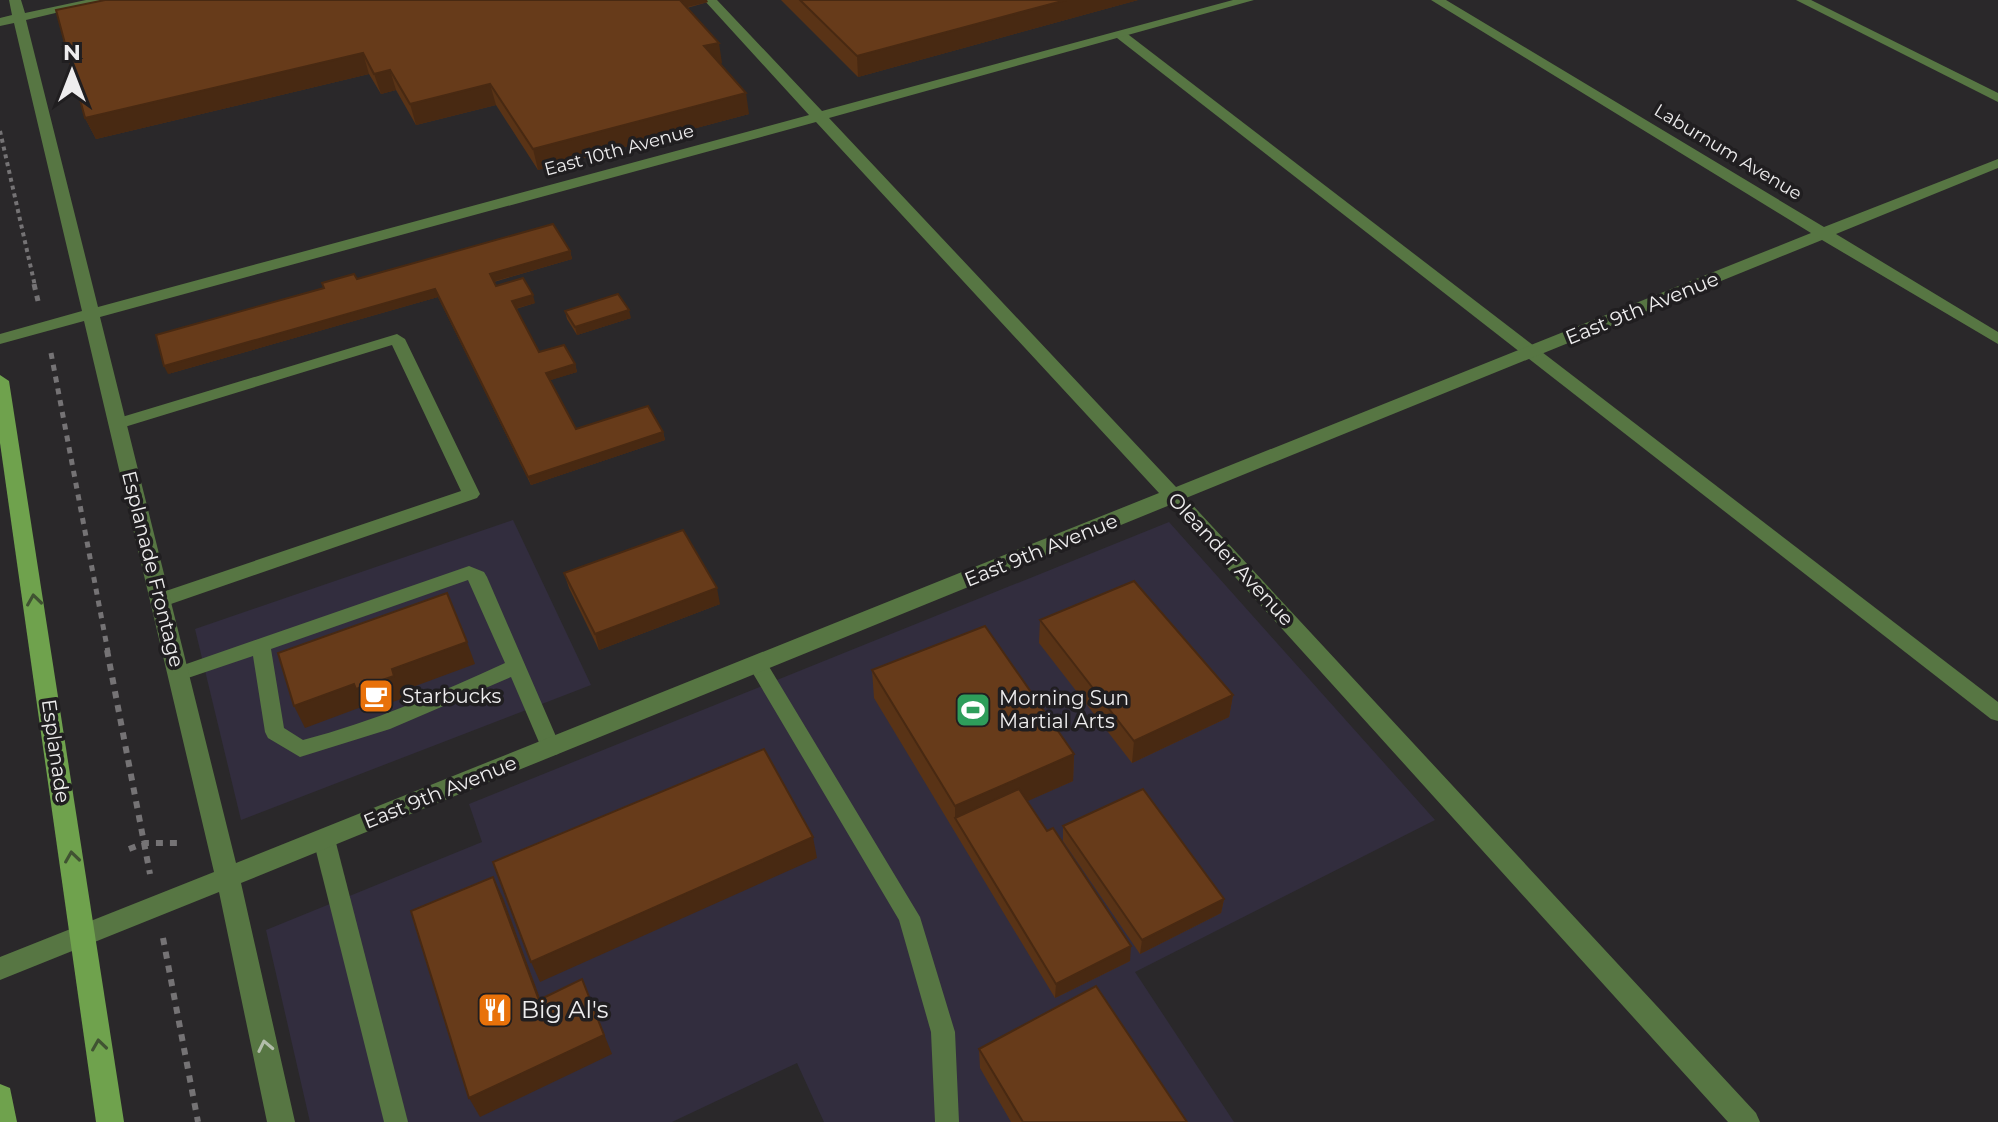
<svg xmlns="http://www.w3.org/2000/svg" width="1998" height="1122" viewBox="0 0 1998 1122" font-family="Montserrat,sans-serif">
  <style>
    .commercial { fill: #322d3e }
    .lines { fill: none; stroke-linecap: round; stroke-linejoin: round }
    .path-far2 { stroke: #757375; stroke-width: 4; stroke-dasharray: 4 4; stroke-linecap: butt }
    .path-far1 { stroke: #757375; stroke-width: 5; stroke-dasharray: 6 6; stroke-linecap: butt }
    .path { stroke: #757375; stroke-width: 6; stroke-dasharray: 7 7; stroke-linecap: butt }
    .service { fill: #577643; fill-rule: evenodd }
    .minor { fill: #577643; fill-rule: evenodd }
    .secondary { fill: #6fa24d; fill-rule: evenodd }
    .wall { fill: #593316 }
    .shaded-wall { fill: #482912 }
    .building { fill: #673b1a; stroke: #482912; stroke-width: 2 }
    .oneway { stroke: #405332 }
    .oneway2 { stroke: #b2bdaa }
    .labels { text-anchor: middle; stroke-width: 7; stroke-linejoin: round; paint-order: stroke }
    .far-street-label { font-size: 18px; fill: #eeedee; stroke: #201e20 }
    .street-label { font-size: 20px; fill: #eeedee; stroke: #201e20 }
    .poi-label { font-size: 20px; fill: #eeedee; stroke: #201e20; text-anchor: start }
    .near-poi-label { font-size: 24px; fill: #eeedee; stroke: #201e20; text-anchor: start }
  </style>
  <rect width="100%" height="100%" fill="#2a282a"/>
  <g class="commercial">
    <polygon points="513,520 591,685 241,820 195,629"/>
    <polygon points="1169,522 1435,820 1135,972 1234,1122 824,1122 797,1063 672,1122 310,1122 266,930 482,842 469,804"/>
  </g>
  <g class="lines">
    <polyline class="path-far2" points="0,131 35,286"/>
    <g class="path-far1">
      <polyline points="34,284 38,301"/>
      <polyline points="51,353 108,652"/>
    </g>
    <g class="path">
      <polyline points="107,650 150,874"/>
      <polyline points="129,849 145,843 179,843"/>
      <polyline points="163,938 198,1122"/>
    </g>
    <g class="service">
      <polygon points="1796,0 1811,0 1998,93 1998,102"/>
      <polygon points="1117,32 1125,32 1998,702 1998,721 1991,719 1117,38"/>
      <polygon points="397,334 405,339 480,494 477,498 168,605 154,605 152,600 154,595 461,491 392,345 118,429 110,424 112,420"/>
      <path d="M469,566L484,572L487,577L561,748L558,754L551,756L544,754L511,677L390,729L300,757L268,738L265,732L253,656L179,681L172,679L169,674L172,669ZM468,580L505,663C439,693 373,722 303,740L284,728L271,649Z"/>
      <polygon points="758,658 765,660 920,917 955,1032 959,1122 935,1122 931,1032 899,920 748,665 751,660"/>
      <polygon points="324,830 332,833 335,839 408,1122 384,1122 313,839 316,833"/>
    </g>
    <path class="minor" d="M9,0H21L25,13L86,0H110L26,20L98,307L809,115L704,0H717L822,111L1233,0H1254L829,118L1176,487L1811,233L1431,0H1446L1824,227L1998,159V168L1836,234L1998,332V344L1822,240L1186,498L1756,1113L1760,1122H1728L1170,505L241,883L295,1122H267L219,892L0,980V957L214,872L84,321L0,344V334L82,311L14,23L0,26V18L12,15ZM816,122L1159,493L236,863L100,317Z"/>
    <g class="secondary">
      <polygon points="0,375 9,381 124,1122 96,1122 0,443"/>
      <polygon points="0,1084 10,1088 17,1122 0,1122"/>
    </g>
  </g>
  <g class="wall">
    <polygon points="105,0 708,2 687,8 722,63 720,64 749,114 538,170 496,105 416,125 396,90 381,94 369,74 96,139 85,118"/>
    <polygon points="781,0 1138,0 858,77"/>
    <polygon points="570,251 572,259 494,282 496,286 535,303 516,309 539,352 575,364 577,372 550,380 576,429 663,432 665,440 531,485 438,297 168,374 357,279"/>
    <polygon points="565,311 631,318 577,335 567,319"/>
    <polygon points="564,573 720,604 599,650 569,588"/>
    <polygon points="1040,620 1233,695 1229,717 1132,763 1039,643"/>
    <polygon points="872,670 1074,754 1073,781 1027,801 1130,961 1055,998 874,698"/>
    <polygon points="1063,826 1224,899 1221,913 1140,954 1063,841"/>
    <polygon points="979,1049 1187,1122 1011,1122 980,1068"/>
  </g>
  <g class="shaded-wall">
    <polygon points="673,0 707,0 708,2 675,10"/>
    <polygon points="1066,0 1138,0 858,77 857,56"/>
    <polygon points="719,43 722,63 708,67 704,46"/>
    <polygon points="363,53 369,74 96,139 85,118"/>
    <polygon points="390,70 396,90 381,94 374,74"/>
    <polygon points="490,84 496,105 416,125 410,104"/>
    <polygon points="746,93 749,114 538,170 533,149"/>
    <polygon points="570,251 572,259 492,282 490,274"/>
    <polygon points="435,289 438,297 168,374 164,366"/>
    <polygon points="533,295 535,303 514,309 512,301"/>
    <polygon points="629,310 631,318 577,335 575,327"/>
    <polygon points="575,364 577,372 548,381 546,373"/>
    <polygon points="663,432 665,440 531,485 528,477"/>
    <polygon points="717,588 720,604 599,650 595,634"/>
    <polygon points="467,642 475,664 402,691 404,698 367,711 364,706 305,728 294,706"/>
    <polygon points="1233,695 1229,717 1132,763 1134,741"/>
    <polygon points="1074,754 1073,781 962,830 955,818 955,806"/>
    <polygon points="813,837 817,858 540,982 531,962"/>
    <polygon points="493,877 503,898 548,1020 539,1000"/>
    <polygon points="1224,899 1221,913 1140,954 1142,940"/>
    <polygon points="1131,946 1130,961 1055,998 1056,984"/>
    <polygon points="582,979 612,1054 480,1117 469,1098"/>
  </g>
  <g class="building">
    <polygon points="105,0 680,0 719,43 704,46 746,93 533,149 490,84 410,104 390,70 374,74 363,53 85,118 56,10"/>
    <polygon points="800,0 1066,0 857,56"/>
    <polygon points="553,224 570,251 490,274 496,286 523,278 533,295 512,301 539,352 564,345 575,364 546,373 576,429 648,406 663,432 528,477 435,289 164,366 156,335 324,288 322,283 354,274 357,279"/>
    <polygon points="618,294 629,310 575,327 565,311"/>
    <polygon points="683,530 717,588 595,634 564,573"/>
    <polygon points="1134,581 1233,695 1134,741 1040,620"/>
    <polygon points="447,593 467,642 392,669 394,676 356,689 354,684 294,706 278,653"/>
    <polygon points="985,626 1074,754 955,806 872,670"/>
    <polygon points="764,749 813,837 531,962 493,862"/>
    <polygon points="1019,789 1047,831 1053,828 1131,946 1056,984 955,818"/>
    <polygon points="1143,789 1224,899 1142,940 1063,826"/>
    <polygon points="493,877 539,1000 582,979 604,1035 469,1098 411,911"/>
    <polygon points="1096,986 1187,1122 1023,1122 979,1049"/>
  </g>
  <defs><path id="oneway-chevron" d="M-2-3.5L2.5 0L-2 3.5" fill="none" stroke-width="1.6" stroke-linecap="round" stroke-linejoin="round" transform="scale(2)"/></defs>
  <g class="oneway">
    <use href="#oneway-chevron" transform="translate(34 600) rotate(-98)"/>
    <use href="#oneway-chevron" transform="translate(72 857) rotate(-98)"/>
    <use href="#oneway-chevron" transform="translate(99 1045) rotate(-98)"/>
  </g>
  <use class="oneway2" href="#oneway-chevron" transform="translate(265 1046) rotate(-102)"/>
  <defs>
    <symbol id="cafe-square" viewBox="-11 -11 22 22"><rect x="-9" y="-9" width="18" height="18" rx="4" fill="#e8710a" stroke="#201e20"/><path d="M-5.5-4.5H6V0H3Q3 3.5 0 3.5H-2.5Q-5.5 3.5-5.5 0ZM3-3.2v2h1.7v-2ZM-6 4.5H4V6H-6Z" fill="#fff"/></symbol>
    <symbol id="stadium-square" viewBox="-11 -11 22 22"><rect x="-9" y="-9" width="18" height="18" rx="4" fill="#2e9e5b" stroke="#201e20"/><path d="M0-5a6.5 5 0 1 0 0 10a6.5 5 0 1 0 0-10ZM-3.5-1.8h7v3.6h-7Z" fill="#fff"/></symbol>
    <symbol id="restaurant-square" viewBox="-11 -11 22 22"><rect x="-9" y="-9" width="18" height="18" rx="4" fill="#e8710a" stroke="#201e20"/><path d="M-5-6h1v4h1v-4h1v4h1v-4h1v5L-1.5 .5V6h-2V.5L-5-1ZM5-6V6H3V1.5H1.5Q1.5-4 5-6Z" fill="#fff"/></symbol>
  </defs>
  <g fill-rule="evenodd">
    <use href="#cafe-square" x="356" y="676" width="40" height="40"/>
    <use href="#stadium-square" x="953" y="690" width="40" height="40"/>
    <use href="#restaurant-square" x="475" y="990" width="40" height="40"/>
  </g>
  <g class="labels">
    <g class="far-street-label">
      <text transform="translate(619 150) rotate(-15)" y="6">East 10th Avenue</text>
      <text transform="translate(1728 152) rotate(31)" y="6">Laburnum Avenue</text>
    </g>
    <g class="street-label">
      <text transform="translate(1642 308) rotate(-22)" y="7">East 9th Avenue</text>
      <text transform="translate(1041 550) rotate(-22)" y="7">East 9th Avenue</text>
      <text transform="translate(1231 559) rotate(47)" y="7">Oleander Avenue</text>
      <text transform="translate(153 569) rotate(76)" y="7">Esplanade Frontage</text>
      <text transform="translate(56 751) rotate(82)" y="7">Esplanade</text>
      <text transform="translate(440 792) rotate(-22)" y="7">East 9th Avenue</text>
    </g>
    <g class="poi-label">
      <text x="402" y="703">Starbucks</text>
      <text x="999" y="705">Morning Sun<tspan x="999" dy="23">Martial Arts</tspan></text>
    </g>
    <g class="near-poi-label">
      <text x="521" y="1018">Big Al's</text>
    </g>
  </g>
  <g transform="translate(72 72)" stroke="#201e20" stroke-width="6" paint-order="stroke">
  <path d="M0-6L14 30L0 20L-14 30Z" fill="#eeedee"/>
  <text y="-12" font-size="22" font-weight="bold" text-anchor="middle" fill="#eeedee">N</text>
  </g>
</svg>
